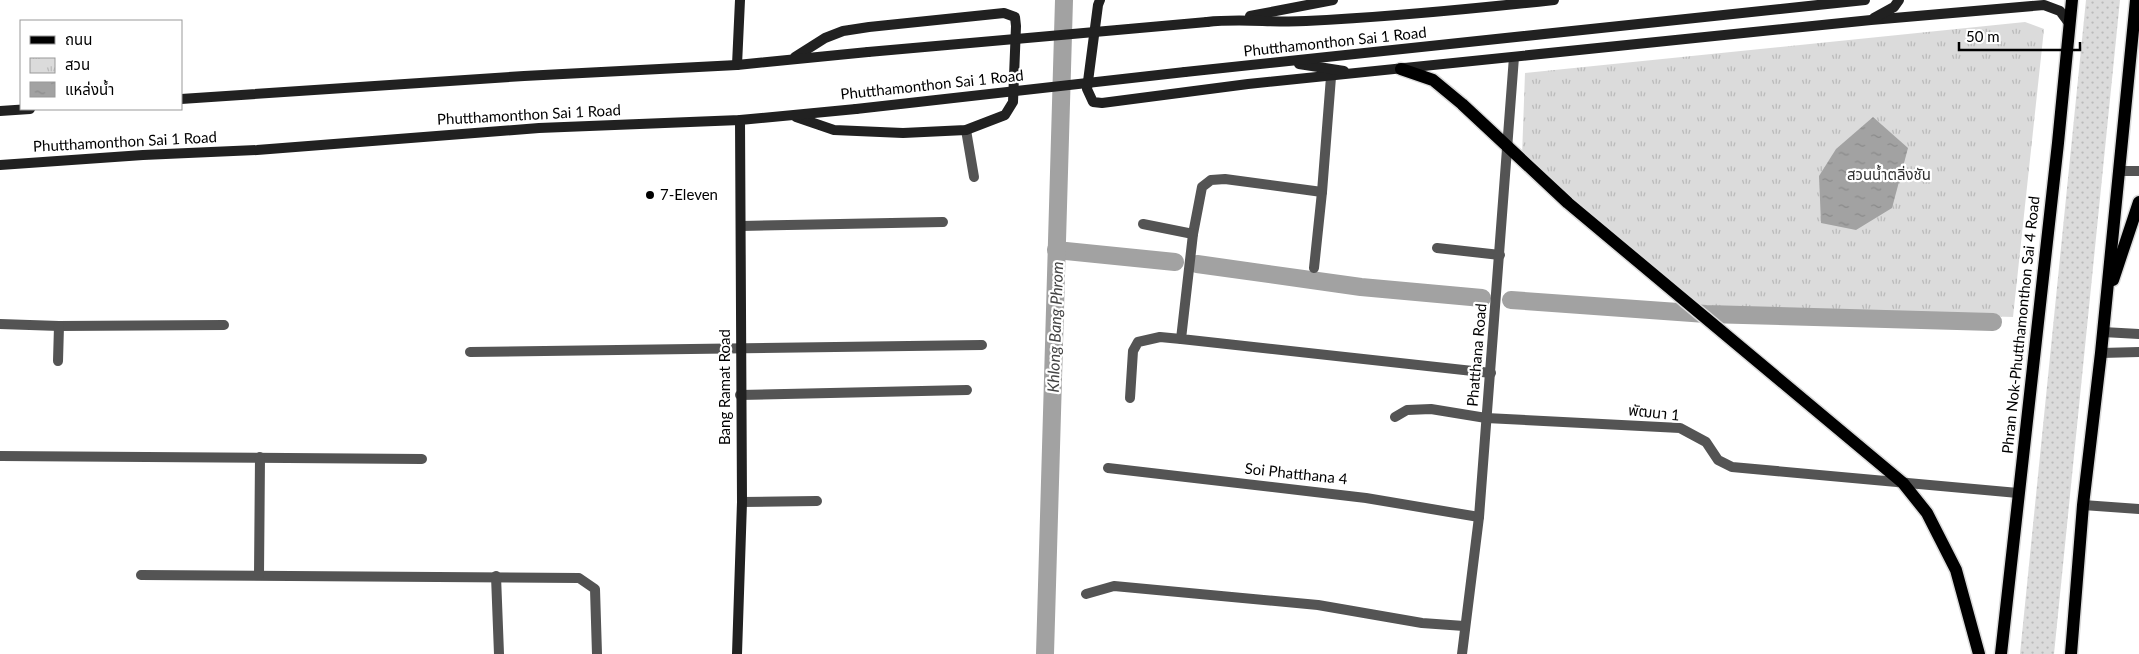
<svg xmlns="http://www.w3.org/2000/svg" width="2139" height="654" viewBox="0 0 2139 654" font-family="Lato,'Noto Sans Thai',sans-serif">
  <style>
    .grass { fill: url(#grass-dots) }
    .park { fill: url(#park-tufts) }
    .water { fill: url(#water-ripples) }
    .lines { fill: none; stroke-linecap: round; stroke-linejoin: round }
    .canal { stroke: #a2a2a2; stroke-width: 18 }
    .primary-casing { stroke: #dbdbdb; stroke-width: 15 }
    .street { stroke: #545454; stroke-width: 10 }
    .secondary { stroke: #212121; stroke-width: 10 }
    .primary { stroke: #000; stroke-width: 12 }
    .secondary-bridge { stroke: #212121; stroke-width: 10 }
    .poi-dot { fill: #000; stroke: #fff; stroke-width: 2 }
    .labels { text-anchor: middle; stroke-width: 4.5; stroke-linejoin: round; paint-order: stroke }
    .street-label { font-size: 15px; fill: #000; stroke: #fff }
    .park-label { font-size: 15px; fill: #323232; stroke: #fff }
    .poi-label { font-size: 15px; fill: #000; stroke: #fff; text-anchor: start }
    .water-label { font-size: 16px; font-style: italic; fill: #434343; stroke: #fff }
  </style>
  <defs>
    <pattern id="grass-dots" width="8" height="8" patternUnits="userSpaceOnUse" patternTransform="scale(1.25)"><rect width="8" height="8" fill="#dbdbdb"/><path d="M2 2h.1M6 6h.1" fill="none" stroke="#bababa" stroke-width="1.8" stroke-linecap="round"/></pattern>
    <pattern id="park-tufts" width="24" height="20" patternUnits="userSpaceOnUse" patternTransform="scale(1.25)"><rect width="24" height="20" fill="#dbdbdb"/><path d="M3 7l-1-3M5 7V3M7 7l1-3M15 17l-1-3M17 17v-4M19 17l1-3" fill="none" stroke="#bababa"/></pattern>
    <pattern id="water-ripples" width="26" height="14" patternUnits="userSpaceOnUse" patternTransform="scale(1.25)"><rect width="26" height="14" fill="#a2a2a2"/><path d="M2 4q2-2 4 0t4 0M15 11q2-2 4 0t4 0" fill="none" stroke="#8a8a8a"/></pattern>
  </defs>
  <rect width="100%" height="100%" fill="#fff"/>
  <polygon class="grass" points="2086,0 2120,0 2054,654 2020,654"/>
  <polygon class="park" points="2025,22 2044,29 2013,317 1690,307 1607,227 1522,156 1525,73"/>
  <polygon class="water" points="1873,117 1908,148 1892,208 1856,230 1821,223 1819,176 1836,149"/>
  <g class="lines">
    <g class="canal">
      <polyline points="1056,250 1175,262"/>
      <polyline points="1197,264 1361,287 1482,298"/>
      <polyline points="1511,300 1706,314 1993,322"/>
      <polyline points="1045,654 1064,0"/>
    </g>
    <defs>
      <g id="primary">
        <polyline points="1401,69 1433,80 1462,104 1568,203 1903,483 1927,513 1956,570 1979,654"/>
        <polyline points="2113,280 2139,202"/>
        <polyline points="2001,654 2058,143 2072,0"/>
        <polyline points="2071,654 2083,505 2101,353 2136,0"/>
      </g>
    </defs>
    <use href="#primary" class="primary-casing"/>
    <g class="street">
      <polyline points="966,130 974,177"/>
      <polyline points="2119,171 2139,171"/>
      <polyline points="1322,192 1225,179 1211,180 1202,187 1193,234 1181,339 1491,373"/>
      <polyline points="1143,224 1193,234"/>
      <polyline points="741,226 943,222"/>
      <polyline points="1437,248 1500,255"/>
      <polyline points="1314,268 1322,192 1331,77"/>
      <polyline points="0,324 59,326 224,325"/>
      <polyline points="2103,332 2139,334"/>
      <polyline points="470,352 982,345"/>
      <polyline points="2101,353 2139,352"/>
      <polyline points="58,361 59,326"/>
      <polyline points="740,395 967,390"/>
      <polyline points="1130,398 1133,351 1138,342 1160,337 1181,339"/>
      <polyline points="1395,417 1407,410 1431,409 1486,418 1680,428 1706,442 1718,460 1732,467 2018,493"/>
      <polyline points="0,456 422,459"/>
      <polyline points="1108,468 1366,498 1479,517"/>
      <polyline points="742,502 817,501"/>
      <polyline points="2083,505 2139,509"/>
      <polyline points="141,575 579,578 595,589 597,654"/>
      <polyline points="259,575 260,457"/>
      <polyline points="496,576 499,654"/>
      <polyline points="1086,594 1114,586 1318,605 1422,623 1464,626"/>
      <polyline points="1462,654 1479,517 1514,57"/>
    </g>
    <g class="secondary">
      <polyline points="1100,0 1098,5 1087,89 1093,102 1102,103 1248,84 1871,20 2044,5 2060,11 2069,23"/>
      <polyline points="1250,16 1333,0"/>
      <polyline points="1874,18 1894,7 1899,0"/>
      <path d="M1207,22C1240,18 1273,23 1306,21C1389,17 1471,9 1554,0"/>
      <polyline points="795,57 825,38 843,31 869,27 1004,13 1015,17 1016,26 1013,102 1005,115 966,130 903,133 834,130 796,117"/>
      <polyline points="1299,64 1344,71"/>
      <polyline points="737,65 740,0"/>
      <polyline points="1185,72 1865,0"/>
      <polyline points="181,99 524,76 737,65 868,52"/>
      <polyline points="0,111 30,109"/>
      <polyline points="0,165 143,155 257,150 539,128 740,120 856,109"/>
      <polyline points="737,654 742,502 740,120"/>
    </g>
    <use href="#primary" class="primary"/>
    <g class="secondary-bridge">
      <polyline points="868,52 1207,22"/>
      <polyline points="856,109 1185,72"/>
    </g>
  </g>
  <circle class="poi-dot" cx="650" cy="195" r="5"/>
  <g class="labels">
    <g class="street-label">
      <text transform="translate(1335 42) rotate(-6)" y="5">Phutthamonthon Sai 1 Road</text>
      <text transform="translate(932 85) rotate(-6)" y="5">Phutthamonthon Sai 1 Road</text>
      <text transform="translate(529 115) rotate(-3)" y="5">Phutthamonthon Sai 1 Road</text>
      <text transform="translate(125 142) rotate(-3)" y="5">Phutthamonthon Sai 1 Road</text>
      <text transform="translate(2021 325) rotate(-84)" y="5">Phran Nok-Phutthamonthon Sai 4 Road</text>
      <text transform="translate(1477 355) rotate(-85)" y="5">Phatthana Road</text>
      <text transform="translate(725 387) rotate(-90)" y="5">Bang Ramat Road</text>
      <text transform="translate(1654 413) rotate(6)" y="5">พัฒนา 1</text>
      <text transform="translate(1296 474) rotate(6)" y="5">Soi Phatthana 4</text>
    </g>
    <g class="park-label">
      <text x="1889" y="180">สวนน้ำตลิ่งชัน</text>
    </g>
    <g class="poi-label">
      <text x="660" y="200">7-Eleven</text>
    </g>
    <g class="water-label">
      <text transform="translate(1055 327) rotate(-88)" y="6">Khlong Bang Phrom</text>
    </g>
  </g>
  <rect x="20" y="20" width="162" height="90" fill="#ffffff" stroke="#999999"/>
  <rect x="30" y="36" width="25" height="8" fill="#000000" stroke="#999999"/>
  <text x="65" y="45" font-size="15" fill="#000000">ถนน</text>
  <rect x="30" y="58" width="25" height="15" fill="url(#park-tufts)" stroke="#999999"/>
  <text x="65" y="70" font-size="15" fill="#000000">สวน</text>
  <rect x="30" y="82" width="25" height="15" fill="url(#water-ripples)" stroke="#999999"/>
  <text x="65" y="95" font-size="15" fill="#000000">แหล่งน้ำ</text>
  <path d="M1959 42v8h121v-8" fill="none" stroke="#000000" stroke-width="2.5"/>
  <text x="1966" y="42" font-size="15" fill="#000000" stroke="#ffffff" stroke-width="4" paint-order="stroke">50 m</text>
</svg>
